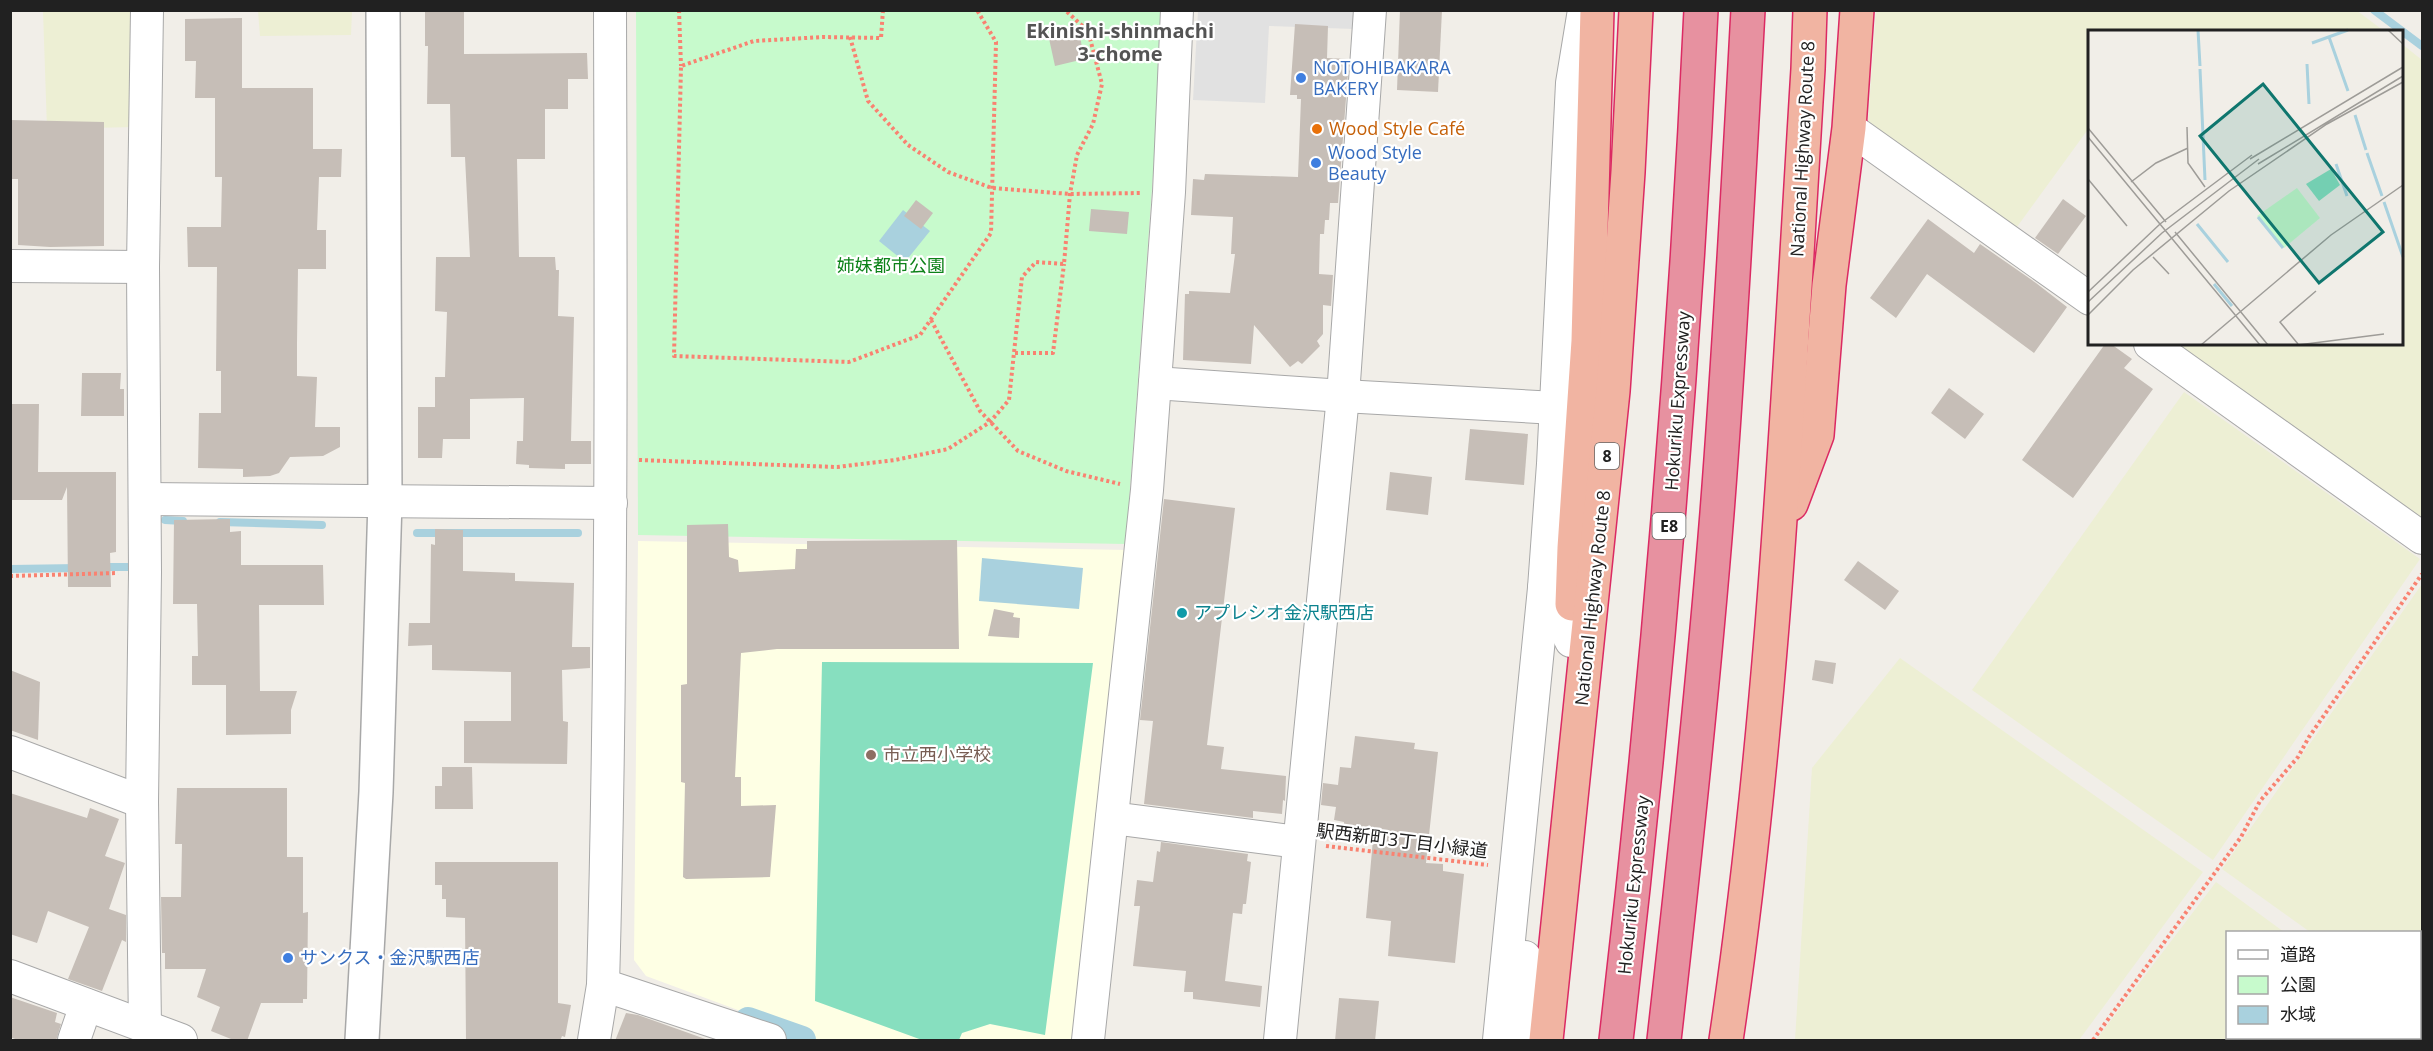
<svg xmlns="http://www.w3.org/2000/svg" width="2433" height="1051" viewBox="0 0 2433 1051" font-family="'Open Sans','Noto Sans JP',sans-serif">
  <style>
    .education { fill: #feffe4 }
    .farmland { fill: #edefd4 }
    .park { fill: #c7facc }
    .pitch { fill: #87dfbf }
    .parking { fill: #e1e1e1 }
    .water { fill: #a9d1de }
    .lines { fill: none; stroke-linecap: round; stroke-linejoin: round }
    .stream { stroke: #a9d1de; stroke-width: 8 }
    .canal { stroke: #a9d1de; stroke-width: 28 }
    .building { fill: #c6beb7 }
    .minor-casing { stroke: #a8a8a8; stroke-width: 34 }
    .tertiary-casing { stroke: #a8a8a8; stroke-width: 36 }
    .trunk-casing { stroke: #db2a63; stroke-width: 36 }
    .motorway-casing { stroke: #db2a63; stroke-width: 36 }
    .path { stroke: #f98271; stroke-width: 4; stroke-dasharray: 3 3; stroke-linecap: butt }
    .minor { stroke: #fff; stroke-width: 32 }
    .tertiary { stroke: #fff; stroke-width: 33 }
    .trunk { stroke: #f1b4a2; stroke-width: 33 }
    .motorway { stroke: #e791a0; stroke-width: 33 }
    .shop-dot { fill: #3f7fe0; stroke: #fff; stroke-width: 2 }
    .food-dot { fill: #e8710a; stroke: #fff; stroke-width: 2 }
    .culture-dot { fill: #0f9aa8; stroke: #fff; stroke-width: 2 }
    .education-dot { fill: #8d6e63; stroke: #fff; stroke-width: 2 }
    .labels { text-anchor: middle; stroke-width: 4.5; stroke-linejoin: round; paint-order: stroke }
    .shield { fill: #fff; stroke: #646464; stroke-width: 1.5 }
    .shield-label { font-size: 16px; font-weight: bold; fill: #212121 }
    .shop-label { font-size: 18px; fill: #366cbe; stroke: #fff; text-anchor: start }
    .food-label { font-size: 18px; fill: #c56008; stroke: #fff; text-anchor: start }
    .street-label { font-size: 18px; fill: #212121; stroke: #fff }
    .park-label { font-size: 18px; fill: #0d8219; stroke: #fff }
    .culture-label { font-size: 18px; fill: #0d838f; stroke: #fff; text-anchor: start }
    .education-label { font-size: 18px; fill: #785e54; stroke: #fff; text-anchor: start }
    .neighbourhood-label { font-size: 20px; font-weight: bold; fill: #545454; stroke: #fff }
    .inset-river { fill: none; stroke: #a9d1de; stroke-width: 3 }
    .inset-road { fill: none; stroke: #9e9c98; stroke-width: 1.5 }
    .view { fill: #0f766e; fill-opacity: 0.15; stroke: #0f766e; stroke-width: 3 }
    .inset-edge { fill: none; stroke: #212121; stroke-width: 3 }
  </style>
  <rect width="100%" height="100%" fill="#f1eee8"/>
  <polygon class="education" points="638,541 1128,550 1077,1040 819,1040 646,976 634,960"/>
  <g class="farmland">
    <polygon points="2356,10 2384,31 2090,32 2089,128 2014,231 1868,121 1876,11"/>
    <polygon points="43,11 138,11 135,127 47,129"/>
    <polygon points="258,11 352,11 351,35 260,36"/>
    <polygon points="2402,44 2422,60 2422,526 2170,344 2402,344"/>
    <polygon points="2184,392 2420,559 2213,860 1972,690"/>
    <polygon points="2422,584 2422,1014 2420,1012 2420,932 2310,932 2222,869"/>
    <polygon points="1900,658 2203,872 2079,1040 1795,1040 1812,768"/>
    <polygon points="2216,882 2284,932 2228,932 2228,1038 2420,1038 2420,1033 2422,1035 2422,1040 2096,1040"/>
  </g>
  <polygon class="park" points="636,11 1165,11 1126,544 638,535"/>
  <polygon class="pitch" points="822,662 1093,663 1045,1035 990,1024 962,1033 959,1040 922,1040 815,1001"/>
  <polygon class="parking" points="1198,11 1354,11 1354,29 1269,26 1265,103 1193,100"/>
  <g class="water">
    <polygon points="903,210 930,231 905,262 879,241"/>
    <polygon points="982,558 1083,568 1079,609 979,601"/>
  </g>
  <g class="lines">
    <g class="stream">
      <polyline points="2374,10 2422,46"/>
      <polyline points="165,520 183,521"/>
      <polyline points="220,522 322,525"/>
      <polyline points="417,533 578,533"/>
      <polyline points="101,567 137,567"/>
      <polyline points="10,569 79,568"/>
    </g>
    <polyline class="canal" points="748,1021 802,1040"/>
  </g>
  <g class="building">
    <polygon points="425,10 464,10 464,54 587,53 588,79 568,79 568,109 545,109 545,159 517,159 519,257 555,257 556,270 559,270 558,316 574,317 571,441 591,441 591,464 565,464 565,469 529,468 529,465 516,464 517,441 523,441 524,398 470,399 470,439 443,439 442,458 418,458 418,407 435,407 435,377 445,377 447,312 435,311 436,257 470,257 465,157 451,157 450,104 427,104 428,46 425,46"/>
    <polygon points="1400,10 1442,10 1438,92 1397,90"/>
    <polygon points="242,18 242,88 313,88 313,149 342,149 341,177 319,177 317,230 326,230 326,269 298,269 297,343 297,376 317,377 315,427 340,427 340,447 323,456 290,457 279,473 270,476 243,477 243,469 198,468 199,413 221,413 221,371 216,371 217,267 188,267 187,227 221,227 222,177 215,177 215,98 195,98 196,61 185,61 185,19"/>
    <polygon points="1295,24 1328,26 1327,58 1349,59 1338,203 1330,203 1329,220 1325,220 1324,234 1320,234 1319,274 1333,275 1331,306 1323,305 1323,334 1317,341 1320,346 1302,364 1298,361 1290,367 1254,325 1251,364 1183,360 1185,294 1189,294 1189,291 1230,293 1235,254 1231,254 1233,217 1191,215 1193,179 1204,180 1205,174 1298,177 1301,99 1297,99 1297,95 1290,95"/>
    <polygon points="1079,27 1083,56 1079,57 1080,60 1055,66 1048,34 1053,33 1052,31"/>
    <polygon points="10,120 104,122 104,246 50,247 18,245 18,179 10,179"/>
    <polygon points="2063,199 2086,216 2058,254 2035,238"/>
    <polygon points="916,200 933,213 921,229 904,216"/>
    <polygon points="1091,209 1129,212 1127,234 1089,231"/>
    <polygon points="1928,219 1974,253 1980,244 2036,283 2067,307 2034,353 1927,274 1896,318 1870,298"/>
    <polygon points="2105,344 2111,344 2132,359 2124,368 2153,389 2073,498 2022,460"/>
    <polygon points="82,373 121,373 120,389 124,389 124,416 81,416"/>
    <polygon points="1949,388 1984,414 1965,439 1931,413"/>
    <polygon points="10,404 39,404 38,472 116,472 116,552 110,553 111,587 68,587 67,487 62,500 10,500"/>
    <polygon points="1470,429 1528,434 1524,485 1465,480"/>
    <polygon points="1390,472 1432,477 1428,515 1386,510"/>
    <polygon points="1164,499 1235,508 1207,745 1224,747 1221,769 1286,776 1285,801 1283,800 1282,814 1253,811 1253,818 1144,804 1153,721 1140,720"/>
    <polygon points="230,519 230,532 241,531 241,565 323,565 324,605 259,605 260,691 297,691 291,710 291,734 226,735 226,685 192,685 192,656 198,656 197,604 173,604 174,520"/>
    <polygon points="728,524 729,557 738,560 739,572 795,569 796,549 807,549 807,541 957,540 959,649 777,649 741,653 735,777 741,777 741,806 776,805 770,877 686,879 683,877 685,783 681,782 681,685 687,684 687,525"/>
    <polygon points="435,529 463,530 463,571 515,573 515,581 574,583 572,647 590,647 590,668 562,670 563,721 568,722 567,764 464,763 464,721 511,721 511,672 432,670 432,645 408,646 409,623 430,623 431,544 435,545"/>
    <polygon points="1858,561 1899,591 1885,610 1844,580"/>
    <polygon points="994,609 1014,613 1013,617 1020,618 1019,638 988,636"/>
    <polygon points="1815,660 1836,663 1833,684 1812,680"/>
    <polygon points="10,670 40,682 38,740 10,730"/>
    <polygon points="1355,736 1415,743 1414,749 1438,752 1426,863 1443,864 1443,871 1464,874 1455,963 1388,956 1391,921 1366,918 1374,828 1344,825 1344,822 1334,820 1336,807 1321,805 1323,783 1338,785 1340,767 1351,768"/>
    <polygon points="442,767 472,767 473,809 435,809 435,786 442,786"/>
    <polygon points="177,788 287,788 287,857 303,857 303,913 308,912 307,999 303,999 303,1003 261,1003 247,1041 236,1041 211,1031 220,1007 197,997 206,969 165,969 165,953 162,953 161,897 181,897 182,844 175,844"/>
    <polygon points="10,793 87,818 90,808 119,819 105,856 125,863 109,909 126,915 126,942 122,940 102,991 68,979 89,927 48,911 37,943 10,934"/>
    <polygon points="1161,842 1248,854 1247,861 1251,862 1246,904 1243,904 1242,914 1233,913 1225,981 1262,986 1260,1007 1193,999 1193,992 1184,992 1186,971 1133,966 1140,906 1134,906 1137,880 1153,882 1157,851 1160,852"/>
    <polygon points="435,862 558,862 558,1003 571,1005 565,1037 562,1036 560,1041 466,1041 465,918 446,917 446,899 442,899 442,885 435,885"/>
    <polygon points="10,997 57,1013 55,1022 61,1024 56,1041 20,1041 10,1037"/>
    <polygon points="1339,998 1379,1001 1375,1041 1335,1041"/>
    <polygon points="626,1013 638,1015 711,1041 615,1041"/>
  </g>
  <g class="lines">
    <defs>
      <g id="minor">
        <path d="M610,10C611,335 612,660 603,985L770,1040"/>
        <polyline points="1849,128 2090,299"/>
        <polyline points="10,266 143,267"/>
        <polyline points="2150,344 2422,538"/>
        <polyline points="1155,383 1343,396 1556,408"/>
        <polyline points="145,499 611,503"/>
        <polyline points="1544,588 1571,641"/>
        <polyline points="10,752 142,802"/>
        <polyline points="1112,818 1298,842"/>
        <polyline points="1525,957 1527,1040"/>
        <polyline points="10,976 181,1040"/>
        <polyline points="145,1027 142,802 145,572 143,267 147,10"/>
        <polyline points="74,1040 86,1005"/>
        <polyline points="594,1040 603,985"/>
        <polyline points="1088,1040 1147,490 1169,192 1177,10"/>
        <polyline points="1280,1040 1343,396 1370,10"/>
        <polyline points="1499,1040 1544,588 1553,464 1572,83 1584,10"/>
      </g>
      <polyline id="tertiary" points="362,1040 376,792 385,501 383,10"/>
      <g id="trunk">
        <polyline points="1791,504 1817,435 1829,285 1849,128 1857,10"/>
        <polyline points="1572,604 1574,548 1588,341 1597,10"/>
        <polyline points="1546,1040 1613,391 1628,172 1636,10"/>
        <path d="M1726,1040C1774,718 1788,393 1808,69L1810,10"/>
      </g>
      <g id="motorway">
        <path d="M1616,1040C1656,698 1685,355 1701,10"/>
        <path d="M1664,1040C1684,865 1703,689 1717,513C1730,346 1739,178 1748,10"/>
      </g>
    </defs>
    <use href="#minor" class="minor-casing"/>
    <use href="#tertiary" class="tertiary-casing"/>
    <use href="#trunk" class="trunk-casing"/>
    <use href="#motorway" class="motorway-casing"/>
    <g class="path">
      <polyline points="679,10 681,66"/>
      <polyline points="799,10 858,10"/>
      <polyline points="883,10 881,38 823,37 754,41 681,66 674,356 849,362 920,335 991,233 996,42 977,10"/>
      <polyline points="850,37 868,101 908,145 948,172 992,188 1070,194 1141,193"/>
      <polyline points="931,320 980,411 1018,451 1066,471 1120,484"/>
      <polyline points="1015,353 1053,353 1064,264"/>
      <polyline points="639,460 837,467 895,460 948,449 990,422 1009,400 1022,277 1036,262 1064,264 1070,194 1077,155 1093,124 1102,84 1088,31 1065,10"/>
      <polyline points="10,576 118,573"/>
      <polyline points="1326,846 1488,865"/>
      <polyline points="2093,1040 2241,837 2260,801 2298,757 2309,737 2422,574"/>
    </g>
    <use href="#minor" class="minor"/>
    <use href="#tertiary" class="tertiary"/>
    <use href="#trunk" class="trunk"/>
    <use href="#motorway" class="motorway"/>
  </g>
  <g class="shop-dot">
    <circle cx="1301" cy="78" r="6"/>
    <circle cx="1316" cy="163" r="6"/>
    <circle cx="288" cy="958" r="6"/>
  </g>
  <circle class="food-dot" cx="1317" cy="129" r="6"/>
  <circle class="culture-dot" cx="1182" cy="613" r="6"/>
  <circle class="education-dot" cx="871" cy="755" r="6"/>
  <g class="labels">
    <g class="shield">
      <rect x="1595" y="443" width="24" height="26" rx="4.5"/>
      <rect x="1652.5" y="513" width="33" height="26" rx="4.5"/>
    </g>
    <g class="shield-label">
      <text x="1607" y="462">8</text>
      <text x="1669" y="532">E8</text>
    </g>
    <g class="shop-label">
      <text x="1313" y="74">NOTOHIBAKARA<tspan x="1313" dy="21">BAKERY</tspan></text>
      <text x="1328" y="159">Wood Style<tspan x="1328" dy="21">Beauty</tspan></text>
      <text x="300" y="964">サンクス・金沢駅西店</text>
    </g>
    <g class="food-label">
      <text x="1329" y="135">Wood Style Café</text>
    </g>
    <g class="street-label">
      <text transform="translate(1803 149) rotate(-87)" y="6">National Highway Route 8</text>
      <text transform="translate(1678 401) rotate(-86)" y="6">Hokuriku Expressway</text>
      <text transform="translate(1593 598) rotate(-84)" y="6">National Highway Route 8</text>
      <text transform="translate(1402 841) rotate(7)" y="6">駅西新町3丁目小緑道</text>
      <text transform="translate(1634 885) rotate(-84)" y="6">Hokuriku Expressway</text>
    </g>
    <g class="park-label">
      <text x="891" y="272">姉妹都市公園</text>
    </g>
    <g class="culture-label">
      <text x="1194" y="619">アプレシオ金沢駅西店</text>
    </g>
    <g class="education-label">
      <text x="883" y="761">市立西小学校</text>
    </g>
    <g class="neighbourhood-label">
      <text x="1120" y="38">Ekinishi-shinmachi<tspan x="1120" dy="23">3-chome</tspan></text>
    </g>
  </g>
  <g transform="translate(2088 30)">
    <rect width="315" height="315" fill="#f1eee8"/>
    <path d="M209,158L232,188L196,218L169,186Z" fill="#c7facc"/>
    <path d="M243,139L252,155L231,171L218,154Z" fill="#87dfbf"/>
    <path class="inset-river" d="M110,0L112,36M241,7L260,61M224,13L260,0M219,34L221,74M112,39L117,150M267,85L278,120M279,123L294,166M248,134L259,166M296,172L315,227M170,187L195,218M109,194L140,232M126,254L144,276"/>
    <path class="inset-road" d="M300,0L315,14M99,97L100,133L117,157M0,98L78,192M0,107L172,315M162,129L315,37M170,134L315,46M0,149L39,196M43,152L68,133L100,118M87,202L180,315M65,227L81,244M0,262L72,194L164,125M0,272L74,203L171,129M0,285L45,240L141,161L239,94L315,52M210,314L192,292L228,261M113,315L243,205L315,155M210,315L296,304"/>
    <path class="view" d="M175,54L295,202L231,253L112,106Z"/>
    <rect width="315" height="315" class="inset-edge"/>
  </g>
  <rect width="2433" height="1051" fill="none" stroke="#212121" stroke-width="24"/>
  <rect x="2226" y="931" width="195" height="108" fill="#ffffff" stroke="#a6a6a6" stroke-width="1.5"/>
  <rect x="2238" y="950" width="30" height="9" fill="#ffffff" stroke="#a6a6a6" stroke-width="1.5"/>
  <text x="2280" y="961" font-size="18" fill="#212121">道路</text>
  <rect x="2238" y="976" width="30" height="18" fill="#c7facc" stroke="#a6a6a6" stroke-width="1.5"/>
  <text x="2280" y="991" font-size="18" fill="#212121">公園</text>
  <rect x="2238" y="1006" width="30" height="18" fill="#a9d1de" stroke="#a6a6a6" stroke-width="1.5"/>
  <text x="2280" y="1021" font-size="18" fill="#212121">水域</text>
</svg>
